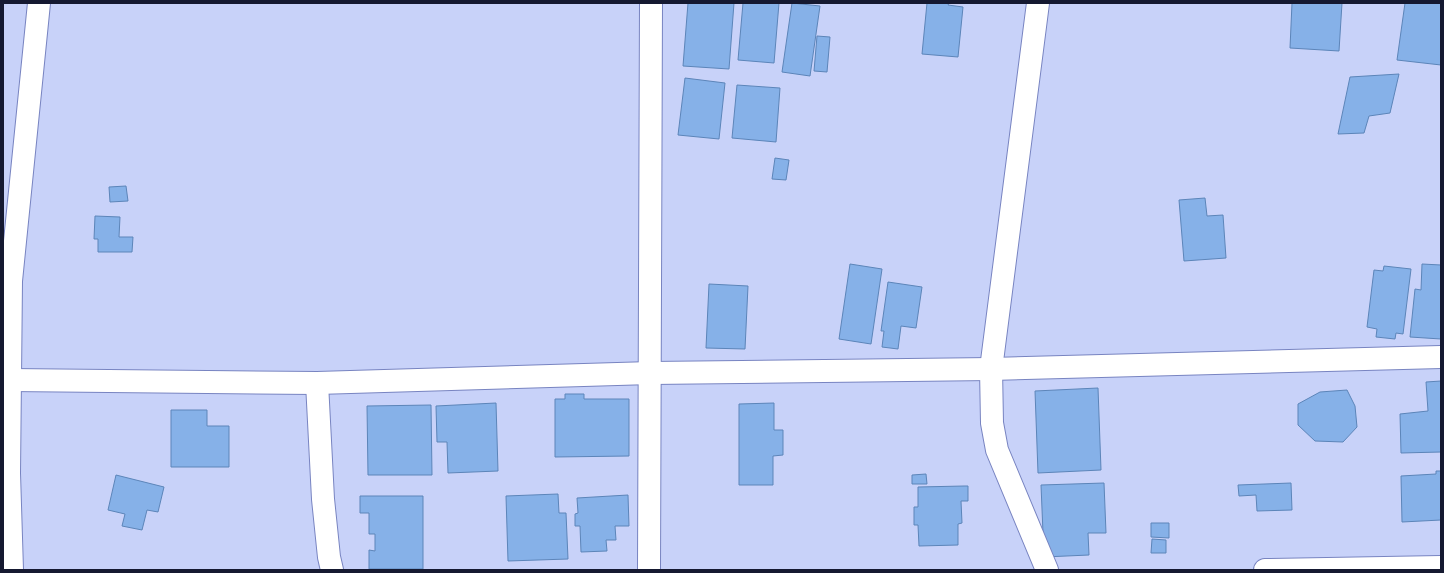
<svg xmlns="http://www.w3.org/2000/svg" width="1444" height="573" viewBox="0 0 1444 573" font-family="'PT Serif',serif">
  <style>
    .building { fill: #86b1e8; stroke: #5c85b9 }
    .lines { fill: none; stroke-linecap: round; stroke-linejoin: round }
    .street-casing { stroke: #7884c1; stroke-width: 24 }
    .street { stroke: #fff; stroke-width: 22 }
  </style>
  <rect width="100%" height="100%" fill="#c8d2f9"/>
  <g class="building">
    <polygon points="688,3 734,3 729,69 683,66"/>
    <polygon points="743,3 779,3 774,63 738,60"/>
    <polygon points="792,3 820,6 810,76 782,72"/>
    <polygon points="927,3 949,3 948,5 963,7 958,57 922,54"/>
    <polygon points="1292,3 1342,3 1339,51 1290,48"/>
    <polygon points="1405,3 1441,3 1441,65 1397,60"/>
    <polygon points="817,36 830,37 827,72 814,71"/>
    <polygon points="1399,74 1390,113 1369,116 1364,133 1338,134 1350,77"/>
    <polygon points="685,78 725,83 719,139 678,135"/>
    <polygon points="737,85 780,88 776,142 732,138"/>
    <polygon points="775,158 789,160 786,180 772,179"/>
    <polygon points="126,186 128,201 110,202 109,187"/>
    <polygon points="1205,198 1207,216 1223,215 1226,258 1184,261 1179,200"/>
    <polygon points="95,216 120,217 119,237 133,237 132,252 98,252 98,239 94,239"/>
    <polygon points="850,264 882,269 871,344 839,339"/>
    <polygon points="1422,264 1441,265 1441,339 1410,337 1415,289 1421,290"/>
    <polygon points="1384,266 1411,269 1403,334 1396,333 1395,339 1376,337 1377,329 1367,327 1374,270 1383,271"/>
    <polygon points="888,282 922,287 916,328 901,326 898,349 882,347 884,331 881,331"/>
    <polygon points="709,284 748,286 745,349 706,348"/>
    <polygon points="1441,381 1441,452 1401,453 1400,414 1428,411 1426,382"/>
    <polygon points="1098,388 1101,470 1038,473 1035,391"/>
    <polygon points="1347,390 1355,406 1357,427 1343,442 1315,441 1298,425 1298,404 1320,392"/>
    <polygon points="565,394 584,394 584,399 629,399 629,456 555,457 555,399 565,399"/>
    <polygon points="496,403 498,471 448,473 447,442 437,442 436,406"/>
    <polygon points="774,403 774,430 783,430 783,455 773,456 773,485 739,485 739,404"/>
    <polygon points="431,405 432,475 368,475 367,406"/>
    <polygon points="171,410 207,410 207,426 229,426 229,467 171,467"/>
    <polygon points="1436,471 1441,471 1441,520 1402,522 1401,476 1436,474"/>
    <polygon points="926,474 927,484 912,484 912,475"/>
    <polygon points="116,475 164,487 158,512 147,510 142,530 122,526 125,514 108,510"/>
    <polygon points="1104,483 1106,533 1088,533 1089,555 1044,557 1041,485"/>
    <polygon points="1291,483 1292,510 1257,511 1256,495 1239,496 1238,485"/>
    <polygon points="964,486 968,486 968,501 961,501 962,523 958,524 958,545 919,546 918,525 914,525 914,507 918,507 918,487"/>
    <polygon points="558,494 559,513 566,513 568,559 508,561 506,496"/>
    <polygon points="628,495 629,526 615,526 616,540 606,540 607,551 581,552 580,526 575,526 575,514 578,513 577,498"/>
    <polygon points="360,496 423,496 423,569 369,569 369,550 375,551 375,534 369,534 369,513 360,513"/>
    <polygon points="1151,523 1169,523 1169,538 1151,537"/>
    <polygon points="1152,539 1166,540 1166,553 1151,553"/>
  </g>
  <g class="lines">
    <defs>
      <g id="street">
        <polyline points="1038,3 991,369 992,423 997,450 1047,570"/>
        <polyline points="10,380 317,383 651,373 991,369 1441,357"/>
        <polyline points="317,383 323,499 329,557 332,570"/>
        <polyline points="12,570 9,473 11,281 39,3"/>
        <polyline points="649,570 651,3"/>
        <polyline points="1265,570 1441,567"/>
      </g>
    </defs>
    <use href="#street" class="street-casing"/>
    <use href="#street" class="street"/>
  </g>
  <rect width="1444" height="573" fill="none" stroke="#151931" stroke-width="8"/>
</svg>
